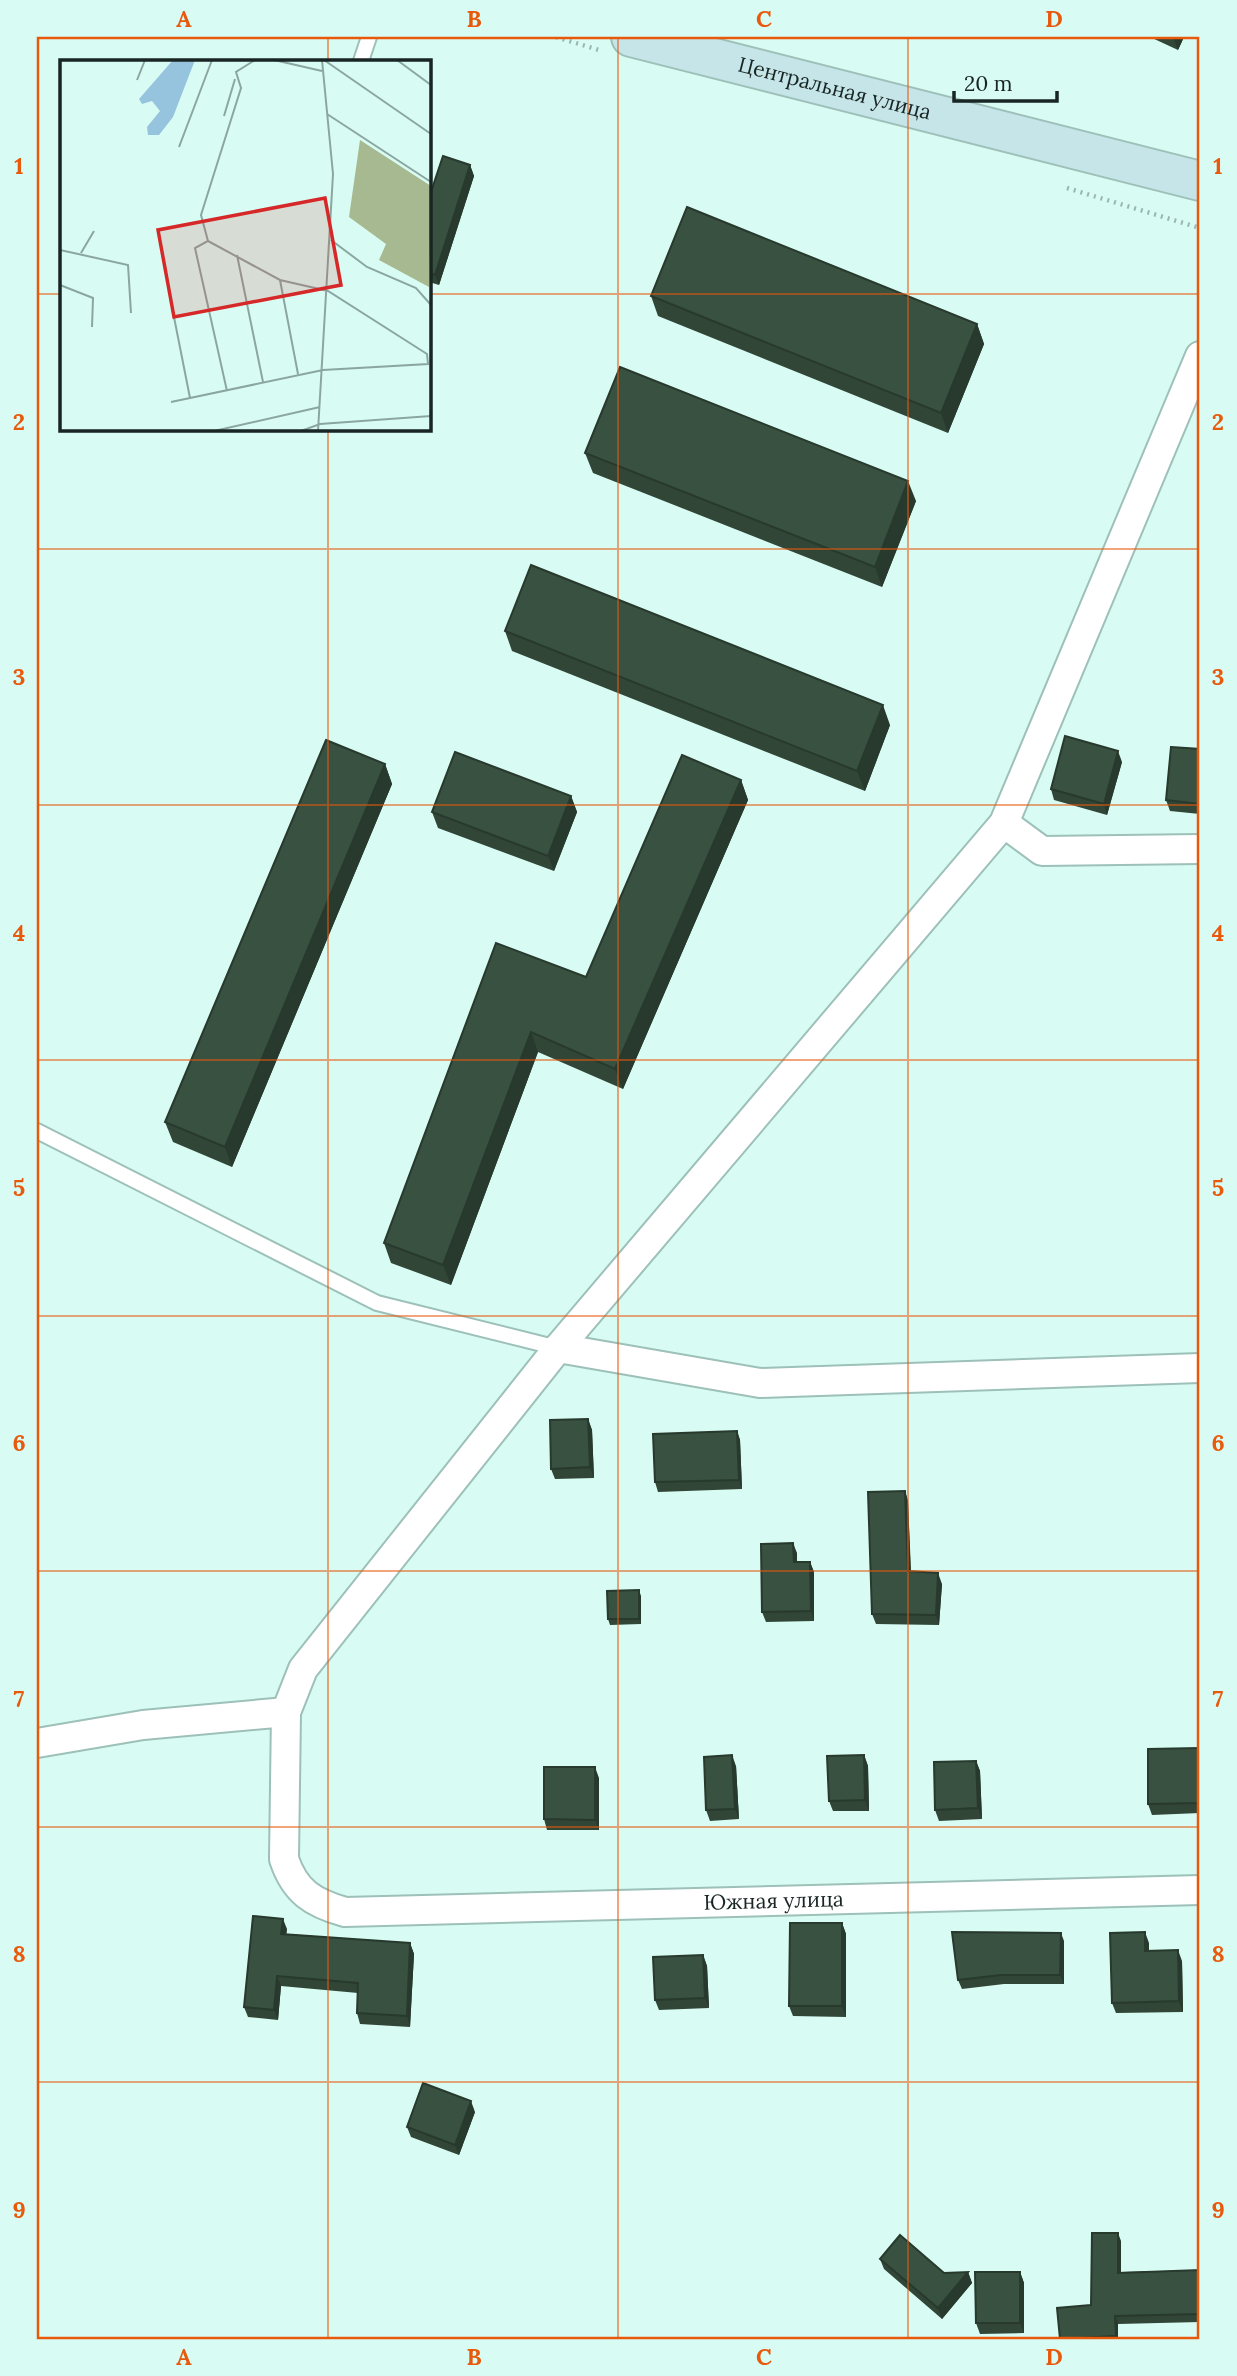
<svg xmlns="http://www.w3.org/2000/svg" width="1237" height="2376" viewBox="0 0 1237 2376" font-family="Lora,serif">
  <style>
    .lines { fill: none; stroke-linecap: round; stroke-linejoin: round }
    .lane-casing { stroke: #9dc0b9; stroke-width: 18 }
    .street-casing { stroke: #9dc0b9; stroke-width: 32 }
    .secondary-casing { stroke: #9dc0b9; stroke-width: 42 }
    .path { stroke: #9ab6b0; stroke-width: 4.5; stroke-dasharray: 2 5; stroke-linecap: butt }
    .lane { stroke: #fff; stroke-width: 14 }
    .street { stroke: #fff; stroke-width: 28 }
    .secondary { stroke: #c6e5e8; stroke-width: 38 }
    .wall { fill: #314637 }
    .shaded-wall { fill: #28392d }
    .building { fill: #395140; stroke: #28392d; stroke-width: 2 }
    .grid { fill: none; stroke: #e8590c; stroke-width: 2; stroke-opacity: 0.55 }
    .labels { text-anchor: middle; stroke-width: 7; stroke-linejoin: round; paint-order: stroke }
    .street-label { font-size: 21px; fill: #182523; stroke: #d8fcf4 }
    .inset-road { fill: none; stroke: #8ba6a0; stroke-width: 2 }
    .view { fill: #d62828; fill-opacity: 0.15; stroke: #d62828; stroke-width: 3.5 }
    .inset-edge { fill: none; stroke: #182523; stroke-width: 3.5 }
    .neatline { fill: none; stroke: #e8590c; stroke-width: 2.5 }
    .grid-label { font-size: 23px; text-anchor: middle; font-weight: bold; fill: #e8590c }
  </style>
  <rect width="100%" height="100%" fill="#d8fcf4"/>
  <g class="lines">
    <defs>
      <g id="lane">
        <polyline points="361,61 369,37"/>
        <polyline points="37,1131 377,1303 558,1348"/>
      </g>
      <g id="street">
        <polyline points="1004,823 1042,851 1200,849"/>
        <polyline points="558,1348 760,1383 1200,1368"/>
        <polyline points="286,1712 303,1669 558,1348 1004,823 1200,356"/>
        <path id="s1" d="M37,1743L143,1725L286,1712L284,1859C295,1892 313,1903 345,1912L1200,1890"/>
      </g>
      <g id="secondary">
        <path id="s2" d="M631,37L1200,181"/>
      </g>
    </defs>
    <use href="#lane" class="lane-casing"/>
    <use href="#street" class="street-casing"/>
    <use href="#secondary" class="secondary-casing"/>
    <g class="path">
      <polyline points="556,37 599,50"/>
      <polyline points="1067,188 1200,228"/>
    </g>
    <use href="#lane" class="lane"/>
    <use href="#street" class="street"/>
    <use href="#secondary" class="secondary"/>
  </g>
  <g class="wall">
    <polygon points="1150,37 1184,37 1178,50"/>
    <polygon points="470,165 474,176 439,285 429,282 429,198"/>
    <polygon points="651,296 977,324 984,344 948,433 658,316"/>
    <polygon points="585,453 916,501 882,587 593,473"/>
    <polygon points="505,631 890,725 865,791 512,651"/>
    <polygon points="1200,749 1200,814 1170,811 1166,800"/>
    <polygon points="1122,762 1107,815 1054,800 1051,789"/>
    <polygon points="385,764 392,784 232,1167 173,1142 165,1122"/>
    <polygon points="741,780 748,800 623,1089 538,1052 451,1285 391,1263 384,1243 496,943 586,977"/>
    <polygon points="571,796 577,812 554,871 438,828 432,812"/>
    <polygon points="588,1419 592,1430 594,1478 555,1479 551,1469"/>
    <polygon points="737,1431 740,1440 742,1489 658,1492 655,1482"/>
    <polygon points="905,1491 908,1501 911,1571 942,1584 939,1625 876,1624 872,1614"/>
    <polygon points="797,1553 797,1562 810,1562 814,1572 814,1621 766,1622 762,1612"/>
    <polygon points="641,1596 641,1624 610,1625 608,1619"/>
    <polygon points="1200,1748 1200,1813 1152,1815 1148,1804"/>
    <polygon points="864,1755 868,1766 869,1811 833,1811 829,1801"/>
    <polygon points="976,1761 980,1771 982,1819 939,1821 935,1810"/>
    <polygon points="736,1766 739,1819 710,1821 706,1810"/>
    <polygon points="599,1778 599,1830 547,1830 544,1819"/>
    <polygon points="842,1923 846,1934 846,2017 793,2016 789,2006"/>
    <polygon points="287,1929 286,1934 410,1943 414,1954 410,2027 360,2024 357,2013 358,1993 281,1986 278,2020 248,2017 244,2007"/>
    <polygon points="1064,1941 1064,1984 1004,1984 962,1989 958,1980"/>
    <polygon points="1149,1943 1149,1950 1182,1961 1183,2012 1116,2013 1112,2003"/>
    <polygon points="703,1955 707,1966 709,2008 659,2010 655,2000"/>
    <polygon points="475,2112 459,2155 411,2137 407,2127"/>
    <polygon points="1121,2241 1121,2272 1200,2270 1200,2322 1118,2324 1118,2339 1060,2339 1091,2305"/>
    <polygon points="880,2259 944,2273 968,2272 972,2283 942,2319 884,2269"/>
    <polygon points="1020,2272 1024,2283 1024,2333 980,2334 976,2323"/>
  </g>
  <g class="shaded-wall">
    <polygon points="1175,37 1184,37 1178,50 1174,39"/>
    <polygon points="470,165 474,176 439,285 435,275"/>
    <polygon points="977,324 984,344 948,433 941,413"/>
    <polygon points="908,481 916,501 882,587 875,567"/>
    <polygon points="883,705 890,725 865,791 857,771"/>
    <polygon points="1118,751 1122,762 1107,815 1104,804"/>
    <polygon points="385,764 392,784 232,1167 225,1147"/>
    <polygon points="741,780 748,800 623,1089 615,1069"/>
    <polygon points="571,796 577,812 554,871 548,856"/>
    <polygon points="531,1032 538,1052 451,1285 443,1265"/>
    <polygon points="588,1419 592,1430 594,1478 590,1467"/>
    <polygon points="737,1431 740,1440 742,1489 739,1480"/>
    <polygon points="905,1491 908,1501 911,1581 908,1571"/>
    <polygon points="793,1543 797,1553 797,1572 794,1562"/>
    <polygon points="810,1562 814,1572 814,1621 811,1611"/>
    <polygon points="938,1573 942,1584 939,1625 936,1615"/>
    <polygon points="639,1590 641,1596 641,1624 639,1619"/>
    <polygon points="732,1755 736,1766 739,1819 735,1809"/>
    <polygon points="864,1755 868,1766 869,1811 865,1800"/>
    <polygon points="976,1761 980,1771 982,1819 978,1808"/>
    <polygon points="595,1767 599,1778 599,1830 595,1820"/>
    <polygon points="283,1919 287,1929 285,1945 281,1934"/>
    <polygon points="842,1923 846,1934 846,2017 842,2006"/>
    <polygon points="1145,1932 1149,1943 1149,1961 1145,1951"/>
    <polygon points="1061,1933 1064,1941 1064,1984 1060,1975"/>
    <polygon points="410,1943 414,1954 410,2027 407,2016"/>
    <polygon points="1178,1950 1182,1961 1183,2012 1179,2001"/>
    <polygon points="703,1955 707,1966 709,2008 705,1998"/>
    <polygon points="277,1976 281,1986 278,2020 274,2010"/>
    <polygon points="471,2101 475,2112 459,2155 455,2145"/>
    <polygon points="1118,2233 1121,2241 1121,2281 1118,2273"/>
    <polygon points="968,2272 972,2283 942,2319 938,2308"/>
    <polygon points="1020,2272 1024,2283 1024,2333 1020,2323"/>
    <polygon points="1115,2316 1118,2324 1118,2339 1117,2339 1116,2336"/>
  </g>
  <g class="building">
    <polygon points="443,156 470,165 435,275 429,273 429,198"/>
    <polygon points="687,207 977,324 941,413 651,296"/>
    <polygon points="620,367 908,481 875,567 585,453"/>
    <polygon points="531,565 883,705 857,771 505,631"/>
    <polygon points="1065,736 1118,751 1104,804 1051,789"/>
    <polygon points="326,740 385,764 225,1147 165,1122"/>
    <polygon points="1171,747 1200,749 1200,804 1166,800"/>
    <polygon points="455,752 571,796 548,856 432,812"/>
    <polygon points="682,755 741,780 615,1069 531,1032 443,1265 384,1243 496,943 586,977"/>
    <polygon points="588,1419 590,1467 551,1469 550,1420"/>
    <polygon points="737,1431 739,1480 655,1482 653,1434"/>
    <polygon points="905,1491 908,1571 938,1573 936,1615 872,1614 868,1492"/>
    <polygon points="793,1543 794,1562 810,1562 811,1611 762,1612 761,1544"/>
    <polygon points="639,1590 639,1619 608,1619 607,1591"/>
    <polygon points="1200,1748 1200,1803 1148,1804 1148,1749"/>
    <polygon points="732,1755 735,1809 706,1810 704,1757"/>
    <polygon points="864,1755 865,1800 829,1801 827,1756"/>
    <polygon points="976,1761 978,1808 935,1810 934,1762"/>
    <polygon points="544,1767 595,1767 595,1820 544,1819"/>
    <polygon points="253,1916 283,1919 281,1934 410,1943 407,2016 357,2013 358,1983 277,1976 274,2010 244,2007"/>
    <polygon points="790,1923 842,1923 842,2006 789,2006"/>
    <polygon points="952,1932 1061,1933 1060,1975 1001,1975 958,1980"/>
    <polygon points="1145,1932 1145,1951 1178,1950 1179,2001 1112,2003 1110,1933"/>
    <polygon points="703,1955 705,1998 655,2000 653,1957"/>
    <polygon points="423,2083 471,2101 455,2145 407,2127"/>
    <polygon points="1092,2233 1118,2233 1118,2273 1200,2270 1200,2314 1115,2316 1116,2336 1060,2339 1057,2308 1091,2305"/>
    <polygon points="900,2235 944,2273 968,2272 938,2308 880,2259"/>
    <polygon points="975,2272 1020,2272 1020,2323 976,2323"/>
  </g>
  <path class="grid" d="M328,37V61M618,37V2339M908,37V2339M37,294H61M429,294H1200M328,429V2339M37,549H1200M37,805H1200M37,1060H1200M37,1316H1200M37,1571H1200M37,1827H1200M37,2082H1200"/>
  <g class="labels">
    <g class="street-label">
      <text dy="7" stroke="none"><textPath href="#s2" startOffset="210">Центральная улица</textPath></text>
      <text dy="7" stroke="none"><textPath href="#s1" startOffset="912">Южная улица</textPath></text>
    </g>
  </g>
  <g transform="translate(60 60)">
    <rect width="371" height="371" fill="#d8fcf4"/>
    <path d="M300,80L371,126L369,227L319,200L326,184L289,157Z" fill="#a7b990"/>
    <path d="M113,0H135L113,57L99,75H88L87,67L100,51L92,41L82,44L79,39Z" fill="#96c3dd"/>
    <path class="inset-road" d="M214,0L262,11M264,0L371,74M337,0L371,25M77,20L85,0M267,54L371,122M164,56L175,19M119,87L152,0M271,180L307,207L356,228L371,245M0,190L68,205L71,253M21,193L34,171M177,195L203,322M220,220L238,314M0,225L33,238L32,267M112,247L130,338M167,331L135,188L148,181L141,155L181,28L176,12L195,0M111,342L263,310L368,304L367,294L268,231L220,220L148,181M154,371L260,347M241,371L260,364L371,356M258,371L273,114L262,0"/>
    <path class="view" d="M265,138L281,225L114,257L98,170Z"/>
    <rect width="371" height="371" class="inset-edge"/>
  </g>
  <rect width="1237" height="2376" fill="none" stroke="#d8fcf4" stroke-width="77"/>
  <path d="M954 91v10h103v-10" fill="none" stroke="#182523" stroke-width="3.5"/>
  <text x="964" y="91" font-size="21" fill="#182523" stroke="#d8fcf4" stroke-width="5" paint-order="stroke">20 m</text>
  <rect x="38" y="38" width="1160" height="2300" class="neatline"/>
  <g class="grid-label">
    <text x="184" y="27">A</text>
    <text x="474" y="27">B</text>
    <text x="764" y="27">C</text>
    <text x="1054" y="27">D</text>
    <text x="19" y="174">1</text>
    <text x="1218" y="174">1</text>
    <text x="19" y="430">2</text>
    <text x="1218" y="430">2</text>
    <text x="19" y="685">3</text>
    <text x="1218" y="685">3</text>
    <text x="19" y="941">4</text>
    <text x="1218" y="941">4</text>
    <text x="19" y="1196">5</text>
    <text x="1218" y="1196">5</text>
    <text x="19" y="1451">6</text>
    <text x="1218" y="1451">6</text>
    <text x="19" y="1707">7</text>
    <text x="1218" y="1707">7</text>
    <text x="19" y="1962">8</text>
    <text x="1218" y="1962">8</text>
    <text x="19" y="2218">9</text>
    <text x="1218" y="2218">9</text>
    <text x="184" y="2365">A</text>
    <text x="474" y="2365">B</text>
    <text x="764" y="2365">C</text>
    <text x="1054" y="2365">D</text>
  </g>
</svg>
